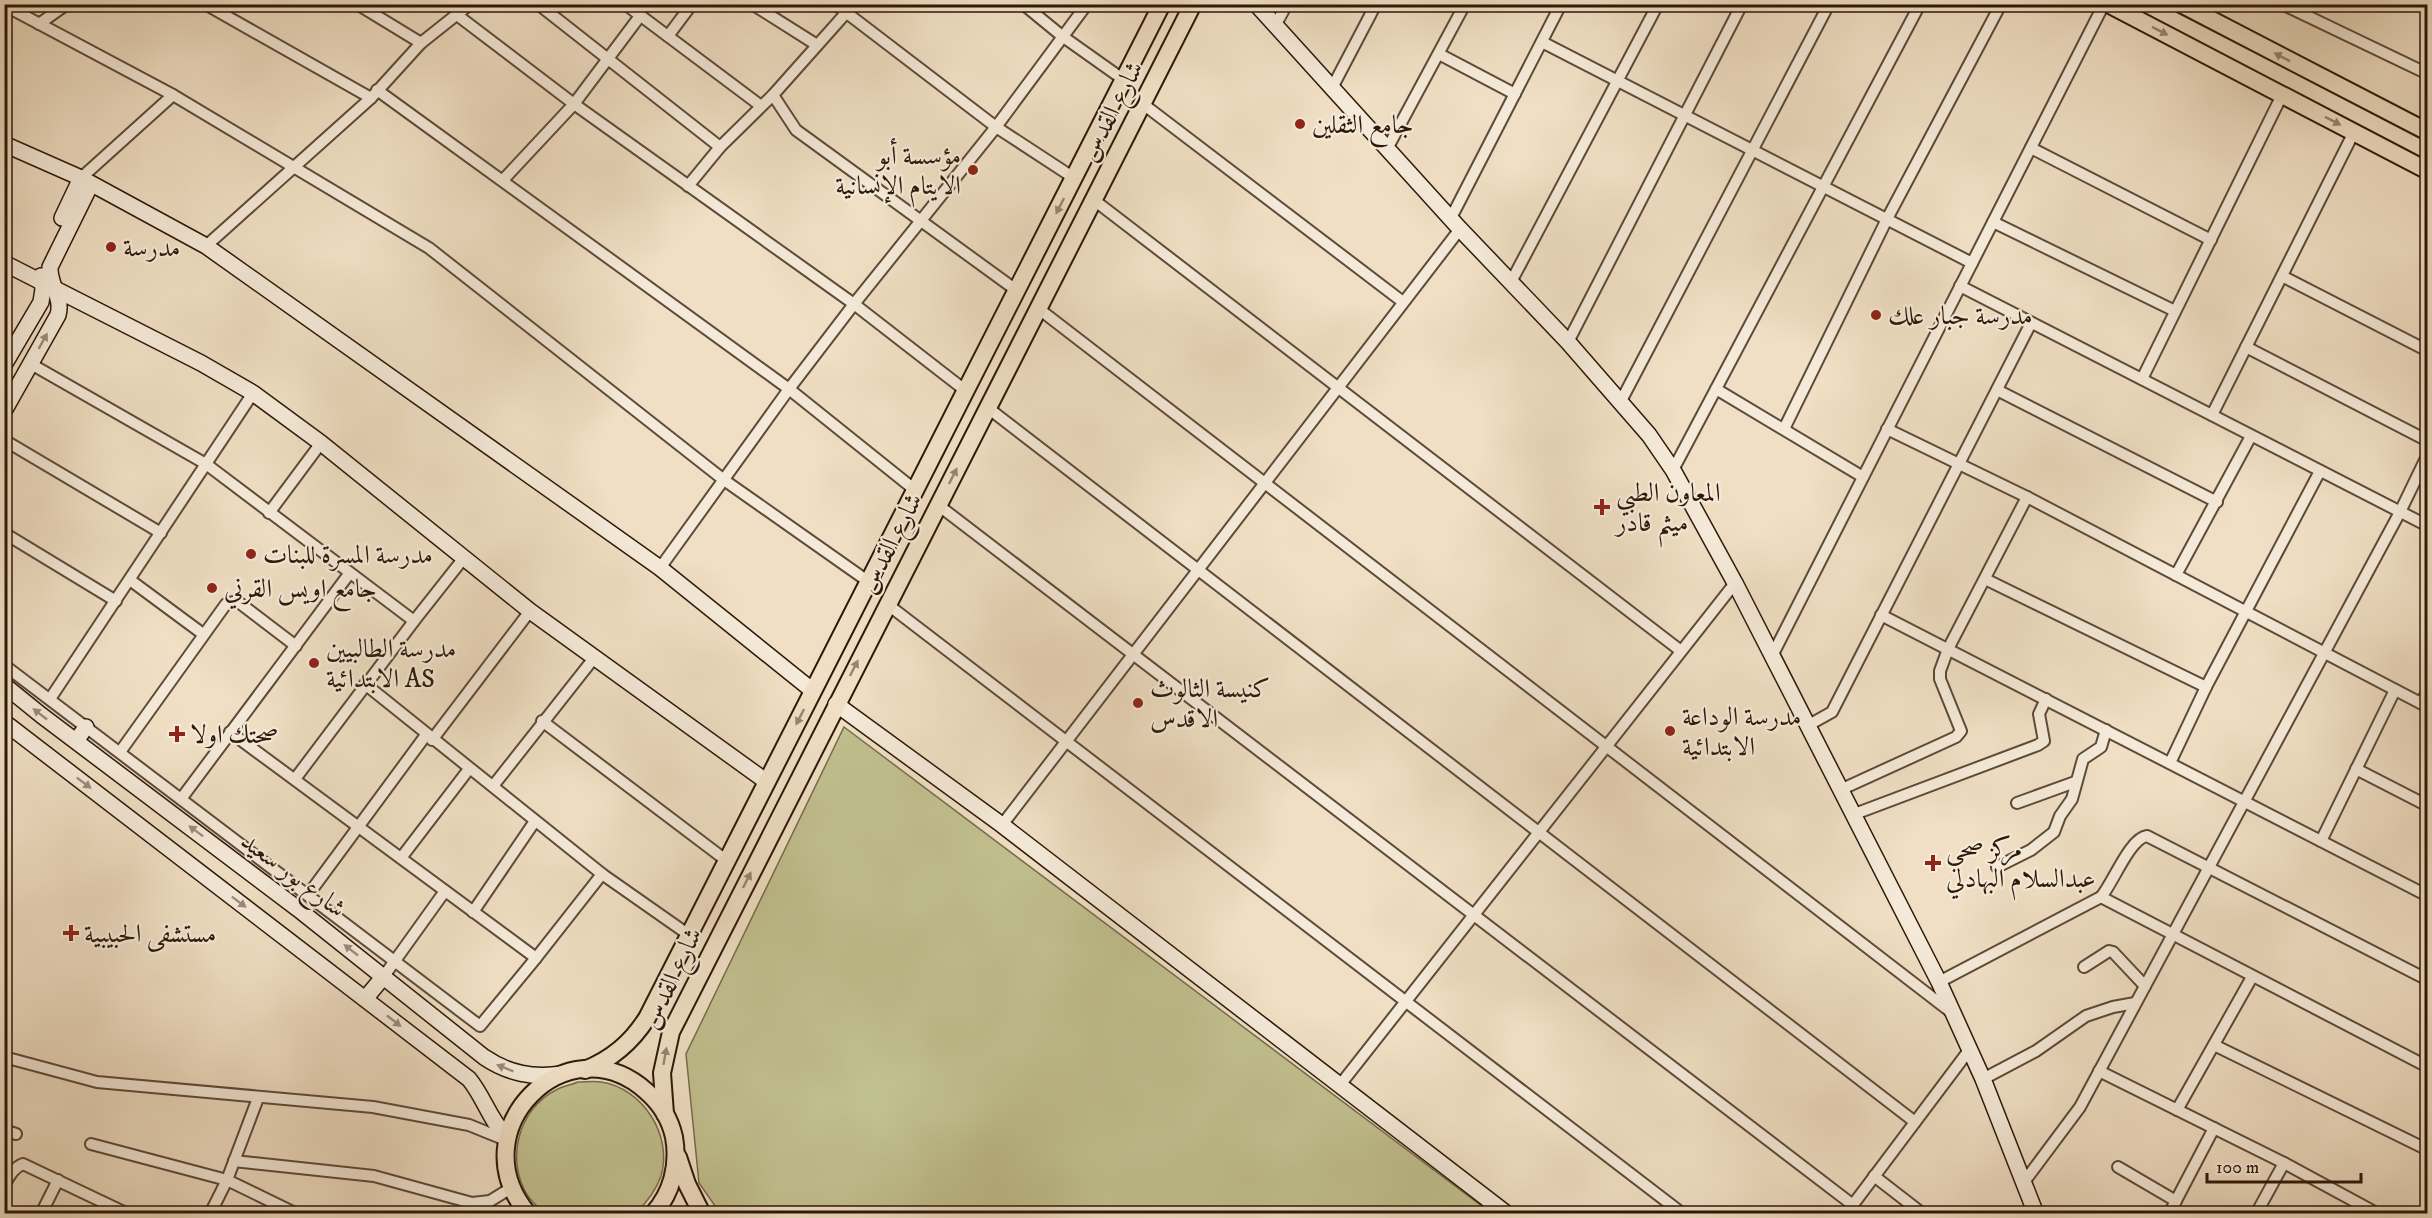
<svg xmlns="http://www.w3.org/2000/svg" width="2432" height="1218" viewBox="0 0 2432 1218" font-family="'IM FELL DW Pica',Amiri,serif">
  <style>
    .green { fill: #c1c08f; stroke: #776c4c; stroke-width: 1.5 }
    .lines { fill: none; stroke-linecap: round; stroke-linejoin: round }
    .street-casing { stroke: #5e4a38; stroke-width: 14 }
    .secondary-casing { stroke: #2d1809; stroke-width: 18 }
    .primary-casing { stroke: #2d1809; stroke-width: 20 }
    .street { stroke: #f5ead9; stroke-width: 10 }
    .secondary { stroke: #f5ead9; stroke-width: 15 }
    .primary { stroke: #f0dfc4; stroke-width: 16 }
    .oneway { fill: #988570 }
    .oneway2 { fill: #9b8c7b }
    .poi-dot { fill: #8f2418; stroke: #f5ead9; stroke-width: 2 }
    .labels { text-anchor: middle; stroke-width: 4.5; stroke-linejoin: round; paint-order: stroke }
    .street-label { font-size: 26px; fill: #2d1809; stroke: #f5ead9 }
    .poi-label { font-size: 26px; fill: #2d1809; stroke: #f5ead9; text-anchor: start }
  </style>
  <rect width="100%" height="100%" fill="#f0dfc4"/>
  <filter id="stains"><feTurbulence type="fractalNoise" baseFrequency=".00333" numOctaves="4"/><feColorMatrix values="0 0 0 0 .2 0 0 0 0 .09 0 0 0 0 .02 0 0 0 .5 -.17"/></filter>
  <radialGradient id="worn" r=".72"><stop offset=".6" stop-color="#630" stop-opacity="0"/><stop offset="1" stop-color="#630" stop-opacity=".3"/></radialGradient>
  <g class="green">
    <polygon points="844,727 1491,1213 720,1213 699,1183 686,1054"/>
    <path d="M578,1082C586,1082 594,1081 601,1082C643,1088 673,1136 661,1176C656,1191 647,1202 636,1213H544C539,1208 532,1202 528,1196C505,1161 518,1109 556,1090C563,1086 571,1085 578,1082Z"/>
  </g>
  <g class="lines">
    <defs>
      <g id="street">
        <polyline points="205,4 371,98"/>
        <polyline points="357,4 421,43"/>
        <polyline points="538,4 720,147"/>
        <polyline points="625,4 761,106"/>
        <polyline points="752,4 817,45"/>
        <polyline points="835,4 996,127 1074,178"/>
        <polyline points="1023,4 1062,36 1124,80"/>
        <polyline points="2282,4 2428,74"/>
        <polyline points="4,5 173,95 429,248 724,480 869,582"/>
        <polyline points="457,15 574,104 854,304 966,391"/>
        <polyline points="39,24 67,4"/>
        <polyline points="1275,26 1287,4"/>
        <polyline points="668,36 692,4"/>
        <polyline points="1542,42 1972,263"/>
        <polyline points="1439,54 1515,94"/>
        <polyline points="1332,88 1376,4"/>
        <polyline points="377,90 789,389 915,490"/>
        <polyline points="773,95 796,130 1016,290"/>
        <polyline points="1143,104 1403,302"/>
        <polyline points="2031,148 2211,240"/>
        <polyline points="1387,149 1465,4"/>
        <polyline points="81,178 173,95"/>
        <polyline points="503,180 574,104 640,16"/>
        <polyline points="688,186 720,147 773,95 854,4"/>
        <polyline points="1094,200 1681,651"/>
        <polyline points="1451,218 1561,4"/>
        <polyline points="1993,222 2175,311"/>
        <polyline points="206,246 371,98 421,43 470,4"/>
        <polyline points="2282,276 2428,351"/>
        <polyline points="1511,282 1658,4"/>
        <polyline points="1960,286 2428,526"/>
        <polyline points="1039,309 1951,1012"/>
        <polyline points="1568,342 1742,4"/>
        <polyline points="2246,347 2428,441"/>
        <polyline points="31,364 206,464 414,621"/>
        <polyline points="2142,379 2282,95"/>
        <polyline points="1716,389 1863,477"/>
        <polyline points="1997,390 2217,502"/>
        <polyline points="1621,401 1829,4"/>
        <polyline points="988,408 1915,1122"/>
        <polyline points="2212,415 2354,132"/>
        <polyline points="1784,429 1887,219 2001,4"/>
        <polyline points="1887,429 2027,497 2428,707"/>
        <polyline points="4,440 161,533"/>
        <polyline points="1673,470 1920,4"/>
        <polyline points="938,505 1853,1205"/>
        <polyline points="269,513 321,443"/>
        <polyline points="4,533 116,601"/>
        <polyline points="660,568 789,389 854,304 996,127 1087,4"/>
        <polyline points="2176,575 2251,436"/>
        <polyline points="1985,579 2206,687"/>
        <polyline points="130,580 203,634"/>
        <polyline points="887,604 1683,1214"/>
        <polyline points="1881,615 2428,896"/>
        <polyline points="1772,656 2104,4"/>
        <polyline points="4,665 480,1026 536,958 602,874"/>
        <polyline points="365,684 602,874 689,935"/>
        <polyline points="50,699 253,393"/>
        <polyline points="2421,703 2428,690"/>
        <polyline points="542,721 727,861"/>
        <polyline points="1807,726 1832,712 2031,323"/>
        <polyline points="230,732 536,958"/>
        <polyline points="432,740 530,611"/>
        <polyline points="120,752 226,604 237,601 296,646"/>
        <polyline points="2170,763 2206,687 2320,471"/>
        <polyline points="2356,769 2428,806"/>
        <polyline points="295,779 414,621 463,559"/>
        <polyline points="493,786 594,658"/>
        <polyline points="1840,790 1956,737 1961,731 1940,679 1940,671 1948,649 2027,497"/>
        <polyline points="181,799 349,574"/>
        <polyline points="2017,803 2075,782"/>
        <polyline points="1852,815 2038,745 2044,741 2039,714 2046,699"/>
        <polyline points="1002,825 1460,229"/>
        <polyline points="2321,841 2395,690"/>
        <polyline points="401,858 469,769"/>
        <polyline points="1997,867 2031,850 2054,832 2060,816 2072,799 2083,759 2101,747 2106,730"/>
        <polyline points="308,895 426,735"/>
        <polyline points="2101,897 2428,1067"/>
        <polyline points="473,912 535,821"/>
        <polyline points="2084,967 2109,951 2113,952 2145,986"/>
        <polyline points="384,976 445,891"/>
        <path d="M1939,982L2101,897C2113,883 2130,838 2147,836L2428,980"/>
        <polyline points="2214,1045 2428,1150"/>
        <polyline points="4,1057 97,1082 373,1107 469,1125 506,1140"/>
        <polyline points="2099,1071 2284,1163 2378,1214"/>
        <polyline points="1983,1079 2036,1051 2086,1016 2113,1007 2135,1003"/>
        <polyline points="1340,1085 1735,583"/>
        <polyline points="2177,1110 2252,977"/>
        <polyline points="4,1130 16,1134"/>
        <polyline points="91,1144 227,1180 297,1214"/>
        <polyline points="234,1161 374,1176 472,1203 490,1201 511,1188"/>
        <polyline points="2118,1167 2176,1201"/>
        <polyline points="1874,1176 1923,1214"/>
        <polyline points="2024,1182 2080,1107 2400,512 2428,454"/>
        <path d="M4,1186C9,1177 13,1168 23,1164L128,1214"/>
        <polyline points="41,1214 58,1180"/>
        <polyline points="210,1214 227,1180 258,1098"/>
        <polyline points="1846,1214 1970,1049"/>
        <polyline points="2169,1214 2214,1128"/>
        <polyline points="2256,1214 2284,1163"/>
      </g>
      <g id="secondary">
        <polyline points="1256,4 1460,229 1568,342 1649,435 1673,470 1735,583 1939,982 1983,1079 2036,1214"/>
        <polyline points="4,144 81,178 206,246 660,568 813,691"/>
        <polyline points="62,218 81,178"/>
        <polyline points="4,263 201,363 253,393 321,443 530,611 767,782"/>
        <polyline points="4,365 41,302 43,289 41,276"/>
        <path d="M4,411L58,315C63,297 49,285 50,267L91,184"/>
        <path d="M4,685L41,715L298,909L484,1057C509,1074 533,1078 562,1074"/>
        <polyline points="836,704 1002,825 1507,1214"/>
        <path d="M4,722L469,1079C484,1097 490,1121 507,1137"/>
        <polyline points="76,741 86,727"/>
        <polyline points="365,999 384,976"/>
      </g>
      <g id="primary">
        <polyline points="2108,4 2428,171"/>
        <polyline points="2181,4 2428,132"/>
        <path d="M585,1070C612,1059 631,1043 647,1018L1162,4"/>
        <polyline points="665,1114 662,1073 671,1032 1193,4"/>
        <polyline points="678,1157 687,1184 702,1214"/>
        <path d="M528,1214C458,1130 567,1021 646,1091C660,1103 670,1119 674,1137C679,1165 672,1193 653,1214"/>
      </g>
    </defs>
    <use href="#street" class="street-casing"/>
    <use href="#secondary" class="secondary-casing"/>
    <use href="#primary" class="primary-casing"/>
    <use href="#street" class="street"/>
    <use href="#secondary" class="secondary"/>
    <use href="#primary" class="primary"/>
  </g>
  <defs><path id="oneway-solid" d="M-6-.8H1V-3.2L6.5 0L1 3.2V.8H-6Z" transform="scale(1.5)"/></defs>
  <g class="oneway">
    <use href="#oneway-solid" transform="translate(2160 31) rotate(27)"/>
    <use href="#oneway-solid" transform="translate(2282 57) rotate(-153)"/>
    <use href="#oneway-solid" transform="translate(2333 121) rotate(27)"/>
    <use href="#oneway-solid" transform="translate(1060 206) rotate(117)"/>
    <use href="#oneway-solid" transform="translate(953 476) rotate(-63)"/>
    <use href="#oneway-solid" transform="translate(854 668) rotate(-63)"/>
    <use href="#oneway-solid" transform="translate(800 717) rotate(117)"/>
    <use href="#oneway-solid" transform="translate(747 880) rotate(-63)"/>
    <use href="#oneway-solid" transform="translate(665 1056) rotate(-80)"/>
  </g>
  <g class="oneway2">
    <use href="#oneway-solid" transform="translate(43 341) rotate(-61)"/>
    <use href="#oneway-solid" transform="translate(40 714) rotate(-142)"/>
    <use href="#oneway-solid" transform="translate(84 783) rotate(37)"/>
    <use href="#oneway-solid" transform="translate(196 831) rotate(-143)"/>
    <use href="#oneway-solid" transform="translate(239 902) rotate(37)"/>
    <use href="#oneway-solid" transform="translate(351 950) rotate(-142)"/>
    <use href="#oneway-solid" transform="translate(394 1021) rotate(38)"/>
    <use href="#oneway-solid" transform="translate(505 1068) rotate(-158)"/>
  </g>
  <g class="poi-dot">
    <circle cx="1300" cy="124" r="6"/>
    <circle cx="973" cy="170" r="6"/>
    <circle cx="111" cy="247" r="6"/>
    <circle cx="1876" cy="315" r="6"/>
    <path d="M1599 498h6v6h6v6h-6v6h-6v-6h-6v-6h6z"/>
    <circle cx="251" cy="554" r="6"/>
    <circle cx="212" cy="588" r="6"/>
    <circle cx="314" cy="663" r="6"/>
    <circle cx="1138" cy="703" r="6"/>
    <circle cx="1670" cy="731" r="6"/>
    <path d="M174 725h6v6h6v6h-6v6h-6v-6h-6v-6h6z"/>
    <path d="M1930 854h6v6h6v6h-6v6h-6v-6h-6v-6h6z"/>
    <path d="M68 924h6v6h6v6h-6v6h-6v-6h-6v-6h6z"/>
  </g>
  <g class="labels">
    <g class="street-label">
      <text transform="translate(1111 111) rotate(-63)" y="9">شارع القدس</text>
      <text transform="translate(890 543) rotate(-63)" y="9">شارع القدس</text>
      <text transform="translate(294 874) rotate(37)" y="9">شارع بور سعيد</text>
      <text transform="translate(671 978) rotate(-65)" y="9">شارع القدس</text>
    </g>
    <g class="poi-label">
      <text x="1312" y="133">جامع الثقلين</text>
      <text x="961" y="164" text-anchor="end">مؤسسة أبو<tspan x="961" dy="30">الايتام الإنسانية</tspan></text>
      <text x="123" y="256">مدرسة</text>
      <text x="1888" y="324">مدرسة جبار علك</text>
      <text x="1616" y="501">المعاون الطبي<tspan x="1616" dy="30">ميثم قادر</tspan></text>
      <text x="263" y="563">مدرسة المسرة للبنات</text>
      <text x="224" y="597">جامع اويس القرني</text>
      <text x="326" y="657">مدرسة الطالبيين<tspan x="326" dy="30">الابتدائية AS</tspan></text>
      <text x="1150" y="697">كنيسة الثالوث<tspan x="1150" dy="30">الاقدس</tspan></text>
      <text x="1682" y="725">مدرسة الوداعة<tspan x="1682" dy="30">الابتدائية</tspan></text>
      <text x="190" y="743">صحتك اولا</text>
      <text x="1946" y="857">مركز صحي<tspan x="1946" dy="30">عبدالسلام البهادلي</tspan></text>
      <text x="84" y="942">مستشفى الحبيبية</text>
    </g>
  </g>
  <rect width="2432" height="1218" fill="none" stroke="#f0dfc4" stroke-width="24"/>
  <rect x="6" y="6" width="2420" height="1206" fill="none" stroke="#2d1809" stroke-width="3"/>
  <rect x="12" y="12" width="2408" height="1194" fill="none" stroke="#2d1809" stroke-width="1.5"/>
  <path d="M2207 1173v9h154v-9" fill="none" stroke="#2d1809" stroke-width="3"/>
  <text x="2216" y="1173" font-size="18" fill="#2d1809" stroke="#f5ead9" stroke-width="4.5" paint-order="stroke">100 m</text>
  <rect width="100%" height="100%" filter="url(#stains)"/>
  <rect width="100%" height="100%" fill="url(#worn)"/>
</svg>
